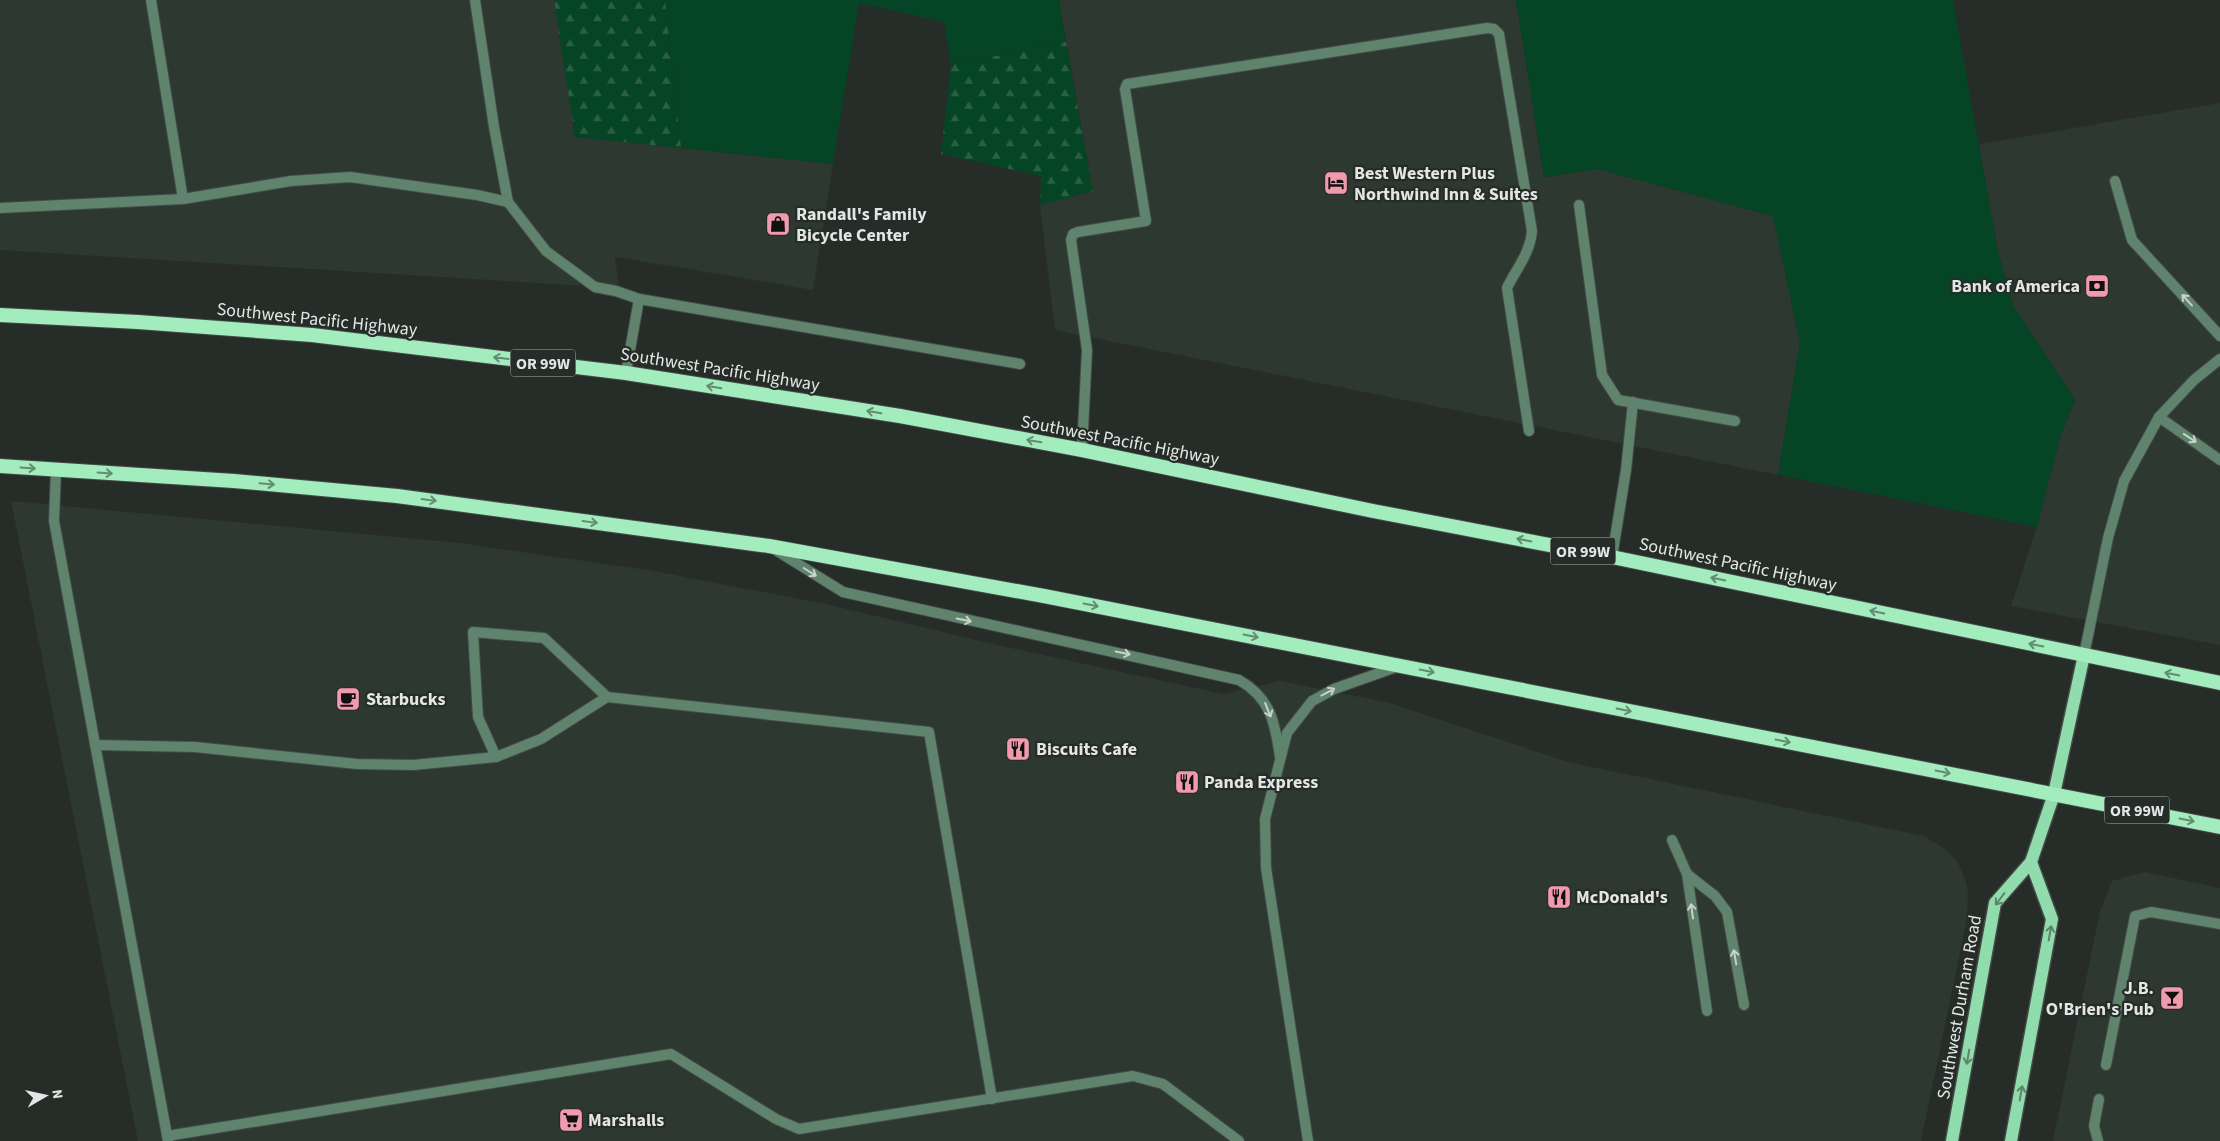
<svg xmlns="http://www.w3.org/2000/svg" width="2220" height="1141" viewBox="0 0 2220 1141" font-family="'Source Sans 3',sans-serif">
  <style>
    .built { fill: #2c3830 }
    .grass { fill: #064426 }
    .forest { fill: url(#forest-firs) }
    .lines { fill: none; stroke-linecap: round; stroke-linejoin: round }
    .service-casing { stroke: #444b46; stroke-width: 12 }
    .minor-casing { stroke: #444b46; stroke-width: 12 }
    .primary-casing { stroke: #444b46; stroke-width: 15 }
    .trunk-casing { stroke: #444b46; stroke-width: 16 }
    .service { stroke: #5f836c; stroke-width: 10 }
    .minor { stroke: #5f836c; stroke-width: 10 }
    .primary { stroke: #90dcad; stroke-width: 12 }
    .trunk { stroke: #a2ecbd; stroke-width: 14 }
    .oneway { stroke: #c8d2cc }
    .oneway2 { stroke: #648c72 }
    .oneway3 { stroke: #5b846a }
    .labels { text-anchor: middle; stroke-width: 4.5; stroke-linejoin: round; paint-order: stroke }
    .shield { fill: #262d28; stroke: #aaaeac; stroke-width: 1 }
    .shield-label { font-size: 16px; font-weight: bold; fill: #e2e6e4 }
    .poi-label { font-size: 18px; font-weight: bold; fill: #e2e6e4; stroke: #262d28; text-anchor: start }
    .street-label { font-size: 18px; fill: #e2e6e4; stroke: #262d28 }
  </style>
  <defs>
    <pattern id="forest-firs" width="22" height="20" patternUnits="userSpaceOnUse" patternTransform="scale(1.25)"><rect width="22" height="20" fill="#064426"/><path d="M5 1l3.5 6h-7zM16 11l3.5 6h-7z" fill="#2a5f45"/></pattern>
  </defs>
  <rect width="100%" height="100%" fill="#262d28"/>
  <g class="built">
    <polygon points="0,0 554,0 575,137 833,164 813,290 615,257 619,288 0,250"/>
    <polygon points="1059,0 1516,0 1544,177 1598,169 1773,216 1800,343 1778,475 1055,330 1040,205 1093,191"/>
    <polygon points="2220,103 2220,645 2011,606 2037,527 2060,437 2075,400 2013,305 1997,247 1979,144"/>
    <polygon points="11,501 460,543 648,570 826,604 997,645 1223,694 1280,681 1390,703 1568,762 1924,836 1948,851 1958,863 1965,879 1968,893 1967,919 1921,1141 138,1141"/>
    <polygon points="2144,872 2220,888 2220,1141 2053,1141 2100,911 2112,881"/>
  </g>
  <g class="grass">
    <polygon points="665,0 1059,0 1066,42 951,65 944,22 859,3 833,164 681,148"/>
    <polygon points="1516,0 1953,0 1997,247 2013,305 2075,400 2060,437 2037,527 1778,475 1800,343 1773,216 1598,169 1544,177"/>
  </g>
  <g class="forest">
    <polygon points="554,0 665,0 681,148 575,137"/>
    <polygon points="1066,42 1093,191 1040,205 1041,176 941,154 951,65"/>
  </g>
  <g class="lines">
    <defs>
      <g id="service">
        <polyline points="475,0 494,127 508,202 546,251 595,287 616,291 639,299 1020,364"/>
        <polyline points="2115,181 2132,240 2220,336"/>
        <polyline points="1579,205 1602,375 1618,400 1735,421"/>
        <polyline points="0,208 183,199 291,181 350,177 477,195 508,202"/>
        <polyline points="626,373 639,299"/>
        <polyline points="2159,417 2220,460"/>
        <path d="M1082,450L1087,350L1071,240L1073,234L1078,232L1146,221L1125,89L1127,84L1487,28L1494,29L1499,34L1532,231C1530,254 1516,269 1507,288L1529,431"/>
        <polyline points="56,470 54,521 168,1141"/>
        <path d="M774,549L843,592L1239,680C1271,698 1275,723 1280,757"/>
        <polyline points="1612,557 1626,470 1633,402"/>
        <polyline points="95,745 195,747 357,764 413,765 496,757 478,717 473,632 544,638 607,697 929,732 992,1099"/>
        <polyline points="496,757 541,739 607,697"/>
        <polyline points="1672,840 1687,874 1715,896 1727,912 1744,1005"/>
        <polyline points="1687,874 1707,1011"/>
        <polyline points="2106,1065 2135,916 2151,912 2220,924"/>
        <polyline points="167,1136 671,1054 776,1119 799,1129 1133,1076 1163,1084 1239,1141"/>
        <polyline points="1308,1141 1266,868 1265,819 1287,733 1312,701 1334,689 1399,666"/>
        <polyline points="2098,1141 2094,1126 2099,1099"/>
      </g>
      <g id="minor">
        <polyline points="151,0 183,199"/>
        <polyline points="2084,655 2108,538 2124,481 2159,417 2194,380 2220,359"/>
      </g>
      <g id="primary">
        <polyline points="1952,1141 1995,903 2031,862 2054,794 2084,655"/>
        <polyline points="2011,1141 2052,919 2031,862"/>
      </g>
      <g id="trunk">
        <polyline points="0,315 138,322 312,335 626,373 900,416 1082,450 1373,511 1612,557 2220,683"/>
        <polyline points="0,466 234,481 397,496 769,546 1044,596 2220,827"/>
      </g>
    </defs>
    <use href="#service" class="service-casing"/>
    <use href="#minor" class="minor-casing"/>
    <use href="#primary" class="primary-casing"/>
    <use href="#trunk" class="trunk-casing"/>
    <use href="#service" class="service"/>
    <use href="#minor" class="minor"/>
    <use href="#primary" class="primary"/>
    <use href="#trunk" class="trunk"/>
  </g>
  <defs><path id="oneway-shaft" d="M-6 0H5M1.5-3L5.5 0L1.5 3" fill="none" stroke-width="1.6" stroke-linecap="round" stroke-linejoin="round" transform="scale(1.25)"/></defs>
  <g class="oneway">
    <use href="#oneway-shaft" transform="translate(2187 300) rotate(-132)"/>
    <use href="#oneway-shaft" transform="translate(2190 438) rotate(34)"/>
    <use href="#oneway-shaft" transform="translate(810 572) rotate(32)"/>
    <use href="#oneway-shaft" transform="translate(964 620) rotate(12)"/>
    <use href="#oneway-shaft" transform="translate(1123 653) rotate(12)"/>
    <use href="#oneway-shaft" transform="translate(1328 692) rotate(-28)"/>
    <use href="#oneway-shaft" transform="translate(1268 710) rotate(68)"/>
    <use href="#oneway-shaft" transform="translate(1692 911) rotate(-98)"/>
    <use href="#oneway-shaft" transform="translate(1735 957) rotate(-100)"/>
  </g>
  <g class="oneway2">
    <use href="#oneway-shaft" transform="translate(501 358) rotate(-173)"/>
    <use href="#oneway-shaft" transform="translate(714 387) rotate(-171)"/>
    <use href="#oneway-shaft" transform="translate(874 412) rotate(-171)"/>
    <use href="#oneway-shaft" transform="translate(1034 441) rotate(-170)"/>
    <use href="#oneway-shaft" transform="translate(28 468) rotate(4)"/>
    <use href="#oneway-shaft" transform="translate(105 473) rotate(4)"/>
    <use href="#oneway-shaft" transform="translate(267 484) rotate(5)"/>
    <use href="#oneway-shaft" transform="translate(429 500) rotate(8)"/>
    <use href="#oneway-shaft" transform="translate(590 522) rotate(8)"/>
    <use href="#oneway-shaft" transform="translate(1524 540) rotate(-169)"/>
    <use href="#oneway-shaft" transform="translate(1718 579) rotate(-168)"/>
    <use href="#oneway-shaft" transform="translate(1091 605) rotate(11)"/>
    <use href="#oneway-shaft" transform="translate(1877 612) rotate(-168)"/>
    <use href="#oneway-shaft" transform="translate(1251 636) rotate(11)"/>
    <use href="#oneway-shaft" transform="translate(2036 645) rotate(-168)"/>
    <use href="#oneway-shaft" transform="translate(1427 671) rotate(11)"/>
    <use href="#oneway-shaft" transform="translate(2172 674) rotate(-169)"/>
    <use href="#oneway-shaft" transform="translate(1624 710) rotate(11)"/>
    <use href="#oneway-shaft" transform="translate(1783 741) rotate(11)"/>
    <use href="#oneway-shaft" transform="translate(1943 772) rotate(11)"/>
    <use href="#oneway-shaft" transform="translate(2187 820) rotate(11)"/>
  </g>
  <g class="oneway3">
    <use href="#oneway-shaft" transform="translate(2000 899) rotate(127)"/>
    <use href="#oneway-shaft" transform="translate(2050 933) rotate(-80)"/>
    <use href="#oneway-shaft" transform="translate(1968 1057) rotate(100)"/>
    <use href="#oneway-shaft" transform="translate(2021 1093) rotate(-80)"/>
  </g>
  <defs>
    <symbol id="hotel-square" viewBox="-11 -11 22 22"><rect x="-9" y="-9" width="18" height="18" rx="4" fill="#f29aad" stroke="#262d28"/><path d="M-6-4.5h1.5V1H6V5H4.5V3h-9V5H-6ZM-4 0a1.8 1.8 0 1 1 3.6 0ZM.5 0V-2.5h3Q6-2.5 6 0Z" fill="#111"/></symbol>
    <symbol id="shop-square" viewBox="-11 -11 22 22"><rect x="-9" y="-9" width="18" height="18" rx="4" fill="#f29aad" stroke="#262d28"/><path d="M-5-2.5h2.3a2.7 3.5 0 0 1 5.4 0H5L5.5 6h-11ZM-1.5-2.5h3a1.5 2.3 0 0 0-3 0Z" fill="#111"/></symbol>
    <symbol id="bank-square" viewBox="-11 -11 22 22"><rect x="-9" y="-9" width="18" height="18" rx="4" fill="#f29aad" stroke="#262d28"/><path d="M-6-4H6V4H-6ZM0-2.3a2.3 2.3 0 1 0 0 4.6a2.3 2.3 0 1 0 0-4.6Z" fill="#111"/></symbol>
    <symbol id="cafe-square" viewBox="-11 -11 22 22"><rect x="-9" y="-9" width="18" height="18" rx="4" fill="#f29aad" stroke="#262d28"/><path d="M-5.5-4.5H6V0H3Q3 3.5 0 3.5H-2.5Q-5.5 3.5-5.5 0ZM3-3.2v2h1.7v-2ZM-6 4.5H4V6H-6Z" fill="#111"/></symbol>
    <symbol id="restaurant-square" viewBox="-11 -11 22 22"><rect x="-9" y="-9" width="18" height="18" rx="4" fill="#f29aad" stroke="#262d28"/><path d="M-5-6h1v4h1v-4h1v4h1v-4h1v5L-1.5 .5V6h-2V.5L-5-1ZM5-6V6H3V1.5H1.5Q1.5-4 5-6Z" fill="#111"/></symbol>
    <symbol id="bar-square" viewBox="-11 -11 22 22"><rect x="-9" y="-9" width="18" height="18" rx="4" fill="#f29aad" stroke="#262d28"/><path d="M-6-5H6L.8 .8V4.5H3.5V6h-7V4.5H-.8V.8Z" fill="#111"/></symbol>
    <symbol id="supermarket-square" viewBox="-11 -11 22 22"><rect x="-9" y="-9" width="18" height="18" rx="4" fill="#f29aad" stroke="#262d28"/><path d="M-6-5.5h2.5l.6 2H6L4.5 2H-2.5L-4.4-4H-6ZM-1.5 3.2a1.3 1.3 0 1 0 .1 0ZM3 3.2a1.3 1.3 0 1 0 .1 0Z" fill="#111"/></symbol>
  </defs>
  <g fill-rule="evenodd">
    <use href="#hotel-square" x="1322" y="169" width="28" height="28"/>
    <use href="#shop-square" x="764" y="210" width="28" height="28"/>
    <use href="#bank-square" x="2083" y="272" width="28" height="28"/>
    <use href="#cafe-square" x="334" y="685" width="28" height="28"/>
    <use href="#restaurant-square" x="1004" y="735" width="28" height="28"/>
    <use href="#restaurant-square" x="1173" y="768" width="28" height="28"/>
    <use href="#restaurant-square" x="1545" y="883" width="28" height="28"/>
    <use href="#bar-square" x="2158" y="984" width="28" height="28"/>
    <use href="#supermarket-square" x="557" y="1106" width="28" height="28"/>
  </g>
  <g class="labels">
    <g class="shield">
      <rect x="510.5" y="349.5" width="65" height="27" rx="4"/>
      <rect x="1550.5" y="537.5" width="65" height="27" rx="4"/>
      <rect x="2104.5" y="796.5" width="65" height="27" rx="4"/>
    </g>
    <g class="shield-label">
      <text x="543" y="369">OR 99W</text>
      <text x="1583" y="557">OR 99W</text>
      <text x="2137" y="816">OR 99W</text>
    </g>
    <g class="poi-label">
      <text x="1354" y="179">Best Western Plus<tspan x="1354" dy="21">Northwind Inn &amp; Suites</tspan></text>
      <text x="796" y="220">Randall's Family<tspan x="796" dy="21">Bicycle Center</tspan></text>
      <text x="2080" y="292" text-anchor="end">Bank of America</text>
      <text x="366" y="705">Starbucks</text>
      <text x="1036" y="755">Biscuits Cafe</text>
      <text x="1204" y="788">Panda Express</text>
      <text x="1576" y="903">McDonald's</text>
      <text x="2154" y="994" text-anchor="end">J.B.<tspan x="2154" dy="21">O'Brien's Pub</tspan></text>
      <text x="588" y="1126">Marshalls</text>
    </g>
    <g class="street-label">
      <text transform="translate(317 319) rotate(6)" y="6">Southwest Pacific Highway</text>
      <text transform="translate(720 369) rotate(9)" y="6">Southwest Pacific Highway</text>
      <text transform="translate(1120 440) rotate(11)" y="6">Southwest Pacific Highway</text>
      <text transform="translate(1738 564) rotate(12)" y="6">Southwest Pacific Highway</text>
      <text transform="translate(1959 1007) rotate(-80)" y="6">Southwest Durham Road</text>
    </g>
  </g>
  <g transform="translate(45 1096) rotate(81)" stroke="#262d28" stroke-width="4" paint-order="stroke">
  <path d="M0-4L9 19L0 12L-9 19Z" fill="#e2e6e4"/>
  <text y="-8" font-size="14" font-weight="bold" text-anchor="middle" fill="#e2e6e4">N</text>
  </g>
</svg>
